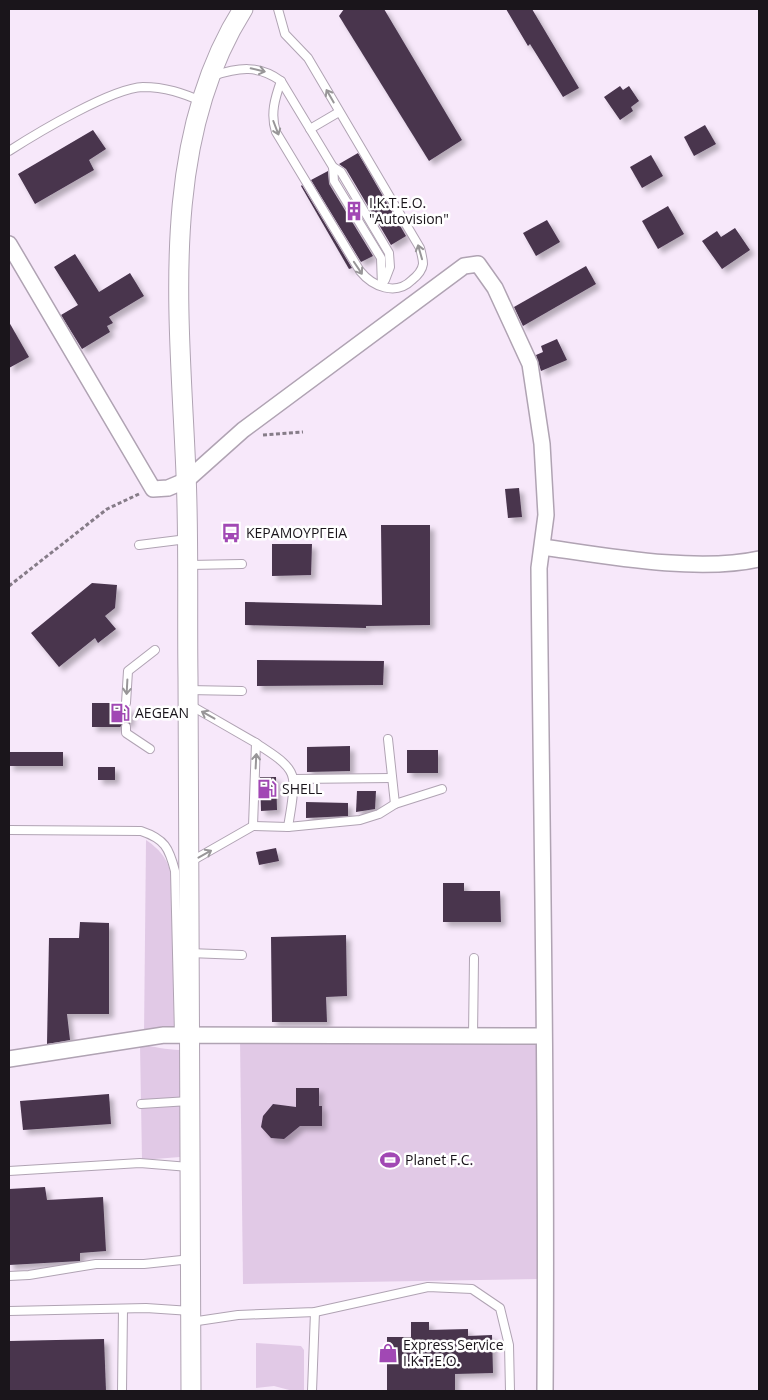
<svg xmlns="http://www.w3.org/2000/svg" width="768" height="1400" viewBox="0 0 768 1400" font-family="'Open Sans',sans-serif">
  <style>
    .green { fill: #e1c9e6 }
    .building { fill: #48344d; filter: url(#shadow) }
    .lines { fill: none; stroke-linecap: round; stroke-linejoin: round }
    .service-casing { stroke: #b0a3b3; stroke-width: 10 }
    .minor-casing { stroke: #b0a3b3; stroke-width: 18 }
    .tertiary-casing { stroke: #b0a3b3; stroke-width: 21 }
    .path { stroke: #867c88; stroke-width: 3; stroke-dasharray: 4 2.5; stroke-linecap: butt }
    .service { stroke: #fff; stroke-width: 8 }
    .minor { stroke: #fff; stroke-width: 15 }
    .tertiary { stroke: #fff; stroke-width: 19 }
    .oneway { stroke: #989698 }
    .labels { text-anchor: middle; stroke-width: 5; stroke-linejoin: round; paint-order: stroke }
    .poi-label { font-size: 14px; fill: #1a151b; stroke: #fff; text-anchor: start }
  </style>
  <defs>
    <filter id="shadow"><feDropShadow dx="4.5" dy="4.5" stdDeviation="2.5" flood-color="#0004"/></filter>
  </defs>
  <rect width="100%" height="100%" fill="#f7e8fa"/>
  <g class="green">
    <path d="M146,840C162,851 169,861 172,880L174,1028L144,1035Z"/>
    <polygon points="240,1039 539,1040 538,1279 243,1284"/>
    <path d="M140,1045C154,1046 166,1050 180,1050V1157L142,1160Z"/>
    <polygon points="256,1343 301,1346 304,1350 304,1390 293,1391 274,1386 256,1388"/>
  </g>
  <g class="building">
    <polygon points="344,9 384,9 462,140 429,161 339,16"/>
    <polygon points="506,9 532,9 579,88 563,97 530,44 528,46"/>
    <polygon points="620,86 623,90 629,86 639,101 631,107 633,111 620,120 604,97"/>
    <polygon points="705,125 716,144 694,156 684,137"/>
    <polygon points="93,130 106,149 89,160 94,170 35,204 18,174"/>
    <polygon points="358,153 406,236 391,245 346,169 339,164"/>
    <polygon points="651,155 663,176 642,188 630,167"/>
    <polygon points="328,171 329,184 373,256 361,262 311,180"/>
    <polygon points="301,186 302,185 352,268 349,269"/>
    <polygon points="668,206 684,234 658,249 642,221"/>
    <polygon points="547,220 560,242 536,256 523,233"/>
    <polygon points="735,228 750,250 722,269 702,241 717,231 721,237"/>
    <polygon points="75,254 99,292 130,273 144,296 109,317 113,323 107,326 110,332 82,349 61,315 78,305 54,267"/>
    <polygon points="586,266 596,284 523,326 514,307"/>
    <polygon points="9,322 29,357 9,368"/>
    <polygon points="557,339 567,360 541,371 536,355 543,352 541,346"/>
    <polygon points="519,488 522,517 508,518 505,489"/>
    <polygon points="381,525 430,525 430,625 366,626 366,628 245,625 245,602 382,605"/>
    <polygon points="272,544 312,544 311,575 272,576"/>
    <polygon points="92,583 117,585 115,608 105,616 116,629 98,643 95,638 59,667 31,633"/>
    <polygon points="257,660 384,661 383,685 257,686"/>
    <polygon points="92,703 120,703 123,708 130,707 130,724 126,721 120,727 92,727"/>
    <polygon points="350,746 350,771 307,772 307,747"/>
    <rect x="407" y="750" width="31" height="23"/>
    <rect x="9" y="752" width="54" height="14"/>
    <rect x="98" y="767" width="17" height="13"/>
    <polygon points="260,777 276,777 277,810 261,811"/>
    <polygon points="357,791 376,791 375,809 356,812"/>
    <polygon points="306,802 348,803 348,816 306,818"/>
    <polygon points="276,848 279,861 259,865 256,852"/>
    <polygon points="443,883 464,883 464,891 500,891 501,922 443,922"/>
    <polygon points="80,922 109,923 109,1014 67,1014 70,1040 47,1044 49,938 79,938"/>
    <polygon points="346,935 347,996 326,997 327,1022 272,1022 271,937"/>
    <polygon points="296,1088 319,1088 319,1106 322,1106 322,1126 300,1126 284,1139 271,1138 261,1127 263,1116 273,1104 296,1107"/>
    <polygon points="109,1094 111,1124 23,1130 20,1101"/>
    <polygon points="45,1187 47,1200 103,1197 106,1251 80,1253 80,1261 9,1265 9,1189"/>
    <polygon points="411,1322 429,1322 429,1330 468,1329 468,1336 492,1335 493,1373 455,1374 455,1391 387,1391 387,1337 411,1337"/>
    <polygon points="104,1339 106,1391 9,1391 9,1341"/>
  </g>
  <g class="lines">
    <defs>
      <g id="service">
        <path d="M278,9L285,34L308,58L420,248C421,252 423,259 423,264C422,271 417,276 412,280C396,296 373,287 360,271L276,132C270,114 275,98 281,81"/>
        <path d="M213,76C239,67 259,65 281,81L333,167L334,181L381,258L382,286"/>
        <polyline points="310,129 339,112"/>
        <path d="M9,151C37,133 112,88 143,87C165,87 183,93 203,102"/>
        <polyline points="333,167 341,172 389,253 390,267 385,280"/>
        <polyline points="139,545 187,539"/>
        <polyline points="189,565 242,564"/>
        <polyline points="188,690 242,691"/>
        <polyline points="126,703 128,671 155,650"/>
        <polyline points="126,727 126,733 150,749"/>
        <polyline points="388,739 395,804"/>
        <path d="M256,743C268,752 291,763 293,779C295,791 290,814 288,827"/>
        <polyline points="294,779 392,778"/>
        <polyline points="253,826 288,827 360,820 379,814 395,804 442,789"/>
        <path d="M9,830L141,831C165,839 169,848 175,871L179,1035"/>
        <polyline points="190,862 253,826 256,743 190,705"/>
        <polyline points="189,953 242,955"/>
        <polyline points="473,1036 474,958"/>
        <polyline points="141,1104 189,1101"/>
        <polyline points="9,1171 140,1163 189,1167"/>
        <polyline points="9,1276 29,1275 96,1264 144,1264 191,1259"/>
        <polyline points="9,1311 146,1308 191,1311"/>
        <polyline points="191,1322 238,1315 315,1312 428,1287 472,1289 500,1308 509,1345 510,1391"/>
        <polyline points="122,1391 123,1309"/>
        <polyline points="312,1391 315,1312"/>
      </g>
      <g id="minor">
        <path d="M9,244L153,489L168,488L187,480L243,430L464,266L478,264L495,288L530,364L542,444L546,515L539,568C542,843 547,1117 545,1391"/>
        <path d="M543,547C606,556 697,573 759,559"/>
        <polyline points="9,1059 164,1035 543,1036"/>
      </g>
      <path id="tertiary" d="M191,1391C190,1153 189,915 188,677C187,609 189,541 186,474C180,321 157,145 243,9"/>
    </defs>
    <use href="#service" class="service-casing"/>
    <use href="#minor" class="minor-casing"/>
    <use href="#tertiary" class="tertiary-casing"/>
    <g class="path">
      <polyline points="263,435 303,432"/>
      <polyline points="9,586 107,509 139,494"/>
    </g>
    <use href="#service" class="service"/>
    <use href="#minor" class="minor"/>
    <use href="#tertiary" class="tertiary"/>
  </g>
  <defs><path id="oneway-shaft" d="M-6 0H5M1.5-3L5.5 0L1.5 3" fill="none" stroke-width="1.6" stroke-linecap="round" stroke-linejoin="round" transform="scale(1.25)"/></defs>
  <g class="oneway">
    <use href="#oneway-shaft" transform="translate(258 70) rotate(13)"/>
    <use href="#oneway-shaft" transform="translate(330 96) rotate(-120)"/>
    <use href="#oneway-shaft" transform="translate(276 128) rotate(69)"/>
    <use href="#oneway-shaft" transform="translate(420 252) rotate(-106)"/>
    <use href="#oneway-shaft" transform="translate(358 268) rotate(56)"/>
    <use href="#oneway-shaft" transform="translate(127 687) rotate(93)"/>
    <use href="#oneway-shaft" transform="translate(208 715) rotate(-151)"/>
    <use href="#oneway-shaft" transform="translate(256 761) rotate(-87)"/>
    <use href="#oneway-shaft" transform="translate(205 854) rotate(-29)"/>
  </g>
  <defs>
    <symbol id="building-bare" viewBox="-9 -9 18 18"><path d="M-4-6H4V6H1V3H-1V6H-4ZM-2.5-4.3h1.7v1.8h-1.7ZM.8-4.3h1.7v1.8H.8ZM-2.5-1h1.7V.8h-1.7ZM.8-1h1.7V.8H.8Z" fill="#a148b4" stroke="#fff" stroke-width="2.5" paint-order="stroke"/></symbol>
    <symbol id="bus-bare" viewBox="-9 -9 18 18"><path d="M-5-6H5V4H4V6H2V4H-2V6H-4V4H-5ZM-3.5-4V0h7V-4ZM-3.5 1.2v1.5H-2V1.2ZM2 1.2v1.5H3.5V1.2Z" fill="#a148b4" stroke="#fff" stroke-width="2.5" paint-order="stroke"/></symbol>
    <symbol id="fuel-bare" viewBox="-9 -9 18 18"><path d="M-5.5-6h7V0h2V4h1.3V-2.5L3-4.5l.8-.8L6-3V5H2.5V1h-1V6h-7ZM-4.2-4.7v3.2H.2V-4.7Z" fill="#a148b4" stroke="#fff" stroke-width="2.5" paint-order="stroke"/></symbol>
    <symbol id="stadium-bare" viewBox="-9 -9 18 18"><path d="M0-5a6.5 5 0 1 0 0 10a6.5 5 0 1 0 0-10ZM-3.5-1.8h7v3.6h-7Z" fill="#a148b4" stroke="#fff" stroke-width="2.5" paint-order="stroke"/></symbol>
    <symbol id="shop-bare" viewBox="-9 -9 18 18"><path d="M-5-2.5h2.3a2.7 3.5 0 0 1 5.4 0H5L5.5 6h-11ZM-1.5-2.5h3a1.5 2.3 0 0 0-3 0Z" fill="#a148b4" stroke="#fff" stroke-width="2.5" paint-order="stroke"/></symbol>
  </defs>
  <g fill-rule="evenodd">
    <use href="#building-bare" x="340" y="197" width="28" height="28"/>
    <use href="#bus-bare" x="217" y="519" width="28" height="28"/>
    <use href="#fuel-bare" x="106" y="699" width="28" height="28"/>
    <use href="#fuel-bare" x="253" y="775" width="28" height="28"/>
    <use href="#stadium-bare" x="376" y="1146" width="28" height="28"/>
    <use href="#shop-bare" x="374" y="1339" width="28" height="28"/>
  </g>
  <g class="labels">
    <g class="poi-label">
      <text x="369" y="208">I.Κ.Τ.Ε.Ο.<tspan x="369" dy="16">"Autovision"</tspan></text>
      <text x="246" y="538">ΚΕΡΑΜΟΥΡΓΕΙΑ</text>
      <text x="135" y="718">AEGEAN</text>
      <text x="282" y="794">SHELL</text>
      <text x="405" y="1165">Planet F.C.</text>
      <text x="403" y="1350">Express Service<tspan x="403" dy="16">Ι.Κ.Τ.Ε.Ο.</tspan></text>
    </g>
  </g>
  <rect width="768" height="1400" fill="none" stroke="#1a151b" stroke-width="20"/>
</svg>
